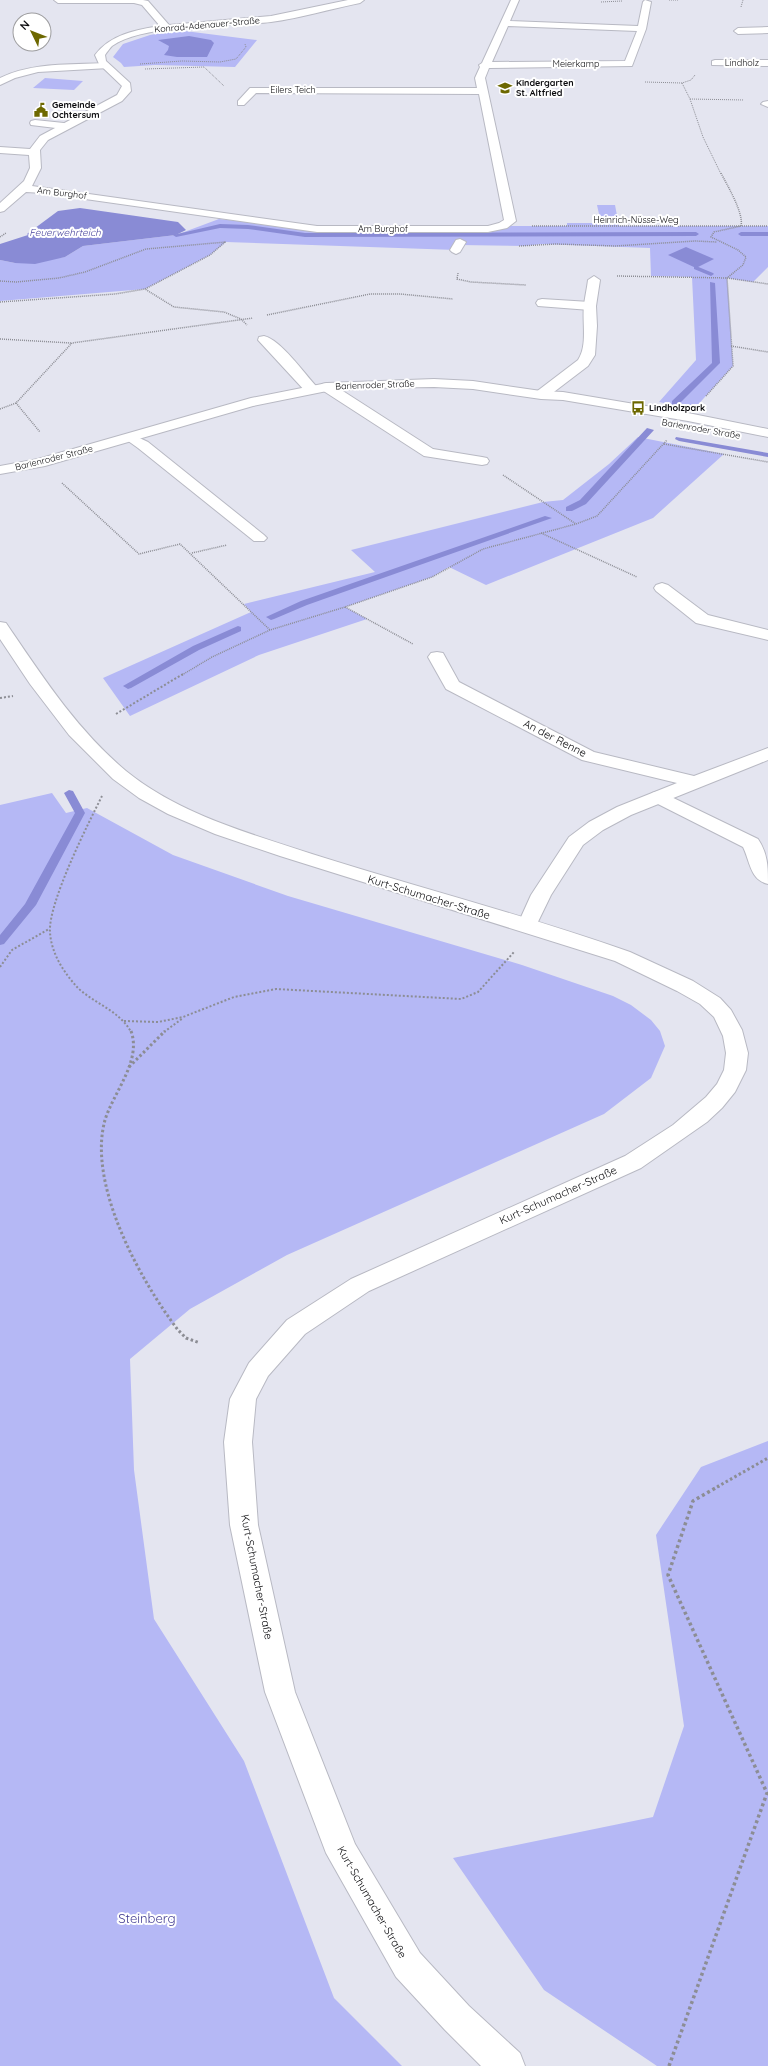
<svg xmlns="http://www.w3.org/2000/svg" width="768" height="2066" viewBox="0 0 768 2066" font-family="Quicksand,sans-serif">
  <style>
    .green { fill: #b5b8f5 }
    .water { fill: #898bd5 }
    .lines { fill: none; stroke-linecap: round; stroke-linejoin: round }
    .stream { fill: #898bd5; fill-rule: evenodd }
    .service-casing { stroke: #b8b9c3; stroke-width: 2 }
    .minor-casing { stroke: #b8b9c3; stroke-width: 2 }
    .tertiary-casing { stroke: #b8b9c3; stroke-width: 2 }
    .secondary-casing { stroke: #b8b9c3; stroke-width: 2 }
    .path-far4 { stroke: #8c8d94; stroke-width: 1; stroke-dasharray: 1 1; stroke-linecap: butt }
    .path-far3 { stroke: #8c8d94; stroke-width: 1.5; stroke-dasharray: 1 1; stroke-linecap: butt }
    .path-far2 { stroke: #8c8d94; stroke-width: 2; stroke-dasharray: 2 2; stroke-linecap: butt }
    .path-far1 { stroke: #8c8d94; stroke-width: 3; stroke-dasharray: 2.5 2.5; stroke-linecap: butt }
    .path { stroke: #8c8d94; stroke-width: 3.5; stroke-dasharray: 3 3; stroke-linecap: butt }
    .service { fill: #fff; fill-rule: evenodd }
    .minor { fill: #fff; fill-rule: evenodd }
    .tertiary { fill: #fff; fill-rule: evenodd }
    .secondary { fill: #fff; fill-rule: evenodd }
    .labels { text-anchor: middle; stroke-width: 4; stroke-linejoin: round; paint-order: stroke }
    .far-street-label { font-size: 9px; fill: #0b0b0e; stroke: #fff }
    .far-poi-label { font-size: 9px; font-weight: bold; fill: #0b0b0e; stroke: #fff; text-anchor: start }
    .far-water-label { font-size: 10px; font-style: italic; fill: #4b469e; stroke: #fff }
    .street-label { font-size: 11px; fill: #0b0b0e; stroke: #fff }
    .near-park-label { font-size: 13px; fill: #413b92; stroke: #fff }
  </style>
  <rect width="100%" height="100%" fill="#e4e5f0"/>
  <g class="green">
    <polygon points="177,30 257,40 235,67 155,65 124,67 121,63 113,57 123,44 150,35"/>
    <polygon points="45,78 83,81 74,90 33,88"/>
    <polygon points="597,205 615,205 619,226 768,226 768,267 753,282 727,278 733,366 694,409 659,402 696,360 692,277 651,276 650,248 542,244 525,246 460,245 456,250 226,242 210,255 145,289 0,301 0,260 15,263 65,257 83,246 176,235 219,219 317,229 488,229 503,226 567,226 567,223 601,223"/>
    <polygon points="638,437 724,454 653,518 486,585 449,567 432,577 345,607 367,619 259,655 130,716 103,678 251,612 244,604 375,572 351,550 543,502 563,500 609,464"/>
    <polygon points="52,793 66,813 87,808 173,855 288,896 522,965 613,996 631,1005 651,1020 660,1031 665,1046 651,1078 604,1114 287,1255 190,1309 130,1359 134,1470 154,1619 244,1761 334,1998 402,2066 0,2066 0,805"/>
    <polygon points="768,1441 768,2066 657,2066 544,1990 453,1858 653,1817 684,1726 656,1535 701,1467"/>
  </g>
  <g class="water">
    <polygon points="189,36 211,40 214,43 207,57 177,57 164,55 168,50 169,46 158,40"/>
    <polygon points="80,208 178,222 186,230 176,235 83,246 65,257 35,264 15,263 0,260 0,244 28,235 27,234 58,211"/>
    <polygon points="686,247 714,259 696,268 668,255"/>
  </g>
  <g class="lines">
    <g class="stream">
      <polygon points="220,224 248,225 305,233 696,232 699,234 696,236 305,237 248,229 220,228 176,237 173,235"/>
      <polygon points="768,232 768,236 741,236 738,234 741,232"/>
      <polygon points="696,266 713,273 714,274 711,276 694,269 694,267"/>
      <polygon points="710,282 715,283 720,363 678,405 672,405 672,401 712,363"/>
      <polygon points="647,428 654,430 586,504 572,511 566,511 566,507 580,500"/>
      <polygon points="676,437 768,453 768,457 679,441 675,439"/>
      <polygon points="545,516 552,518 307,605 274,619 271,620 266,617 301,601"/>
      <polygon points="238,626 241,627 241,631 199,650 131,688 128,689 123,686 193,646"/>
      <polygon points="69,790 73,791 85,813 36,905 4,944 0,945 0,935 25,904 75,813 64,793"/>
    </g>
    <defs>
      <g id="service">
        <path d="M106,63L109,64V68L38,72L15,78L0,85V78C33,62 70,65 106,63Z"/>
        <polygon points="35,120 64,123 69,126 64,129 31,125 30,123 31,121"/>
        <polygon points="460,239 466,242 460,252 456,254 452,252 450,250 456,240"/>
        <polygon points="542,299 590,302 596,306 590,310 538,306 536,303 538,300"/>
        <path d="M264,336C281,340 304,373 316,386L318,389L316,392H306L258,340L259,337Z"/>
        <path d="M659,791L758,839C768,854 768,867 768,884C750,880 750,861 743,847L652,801L650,797L652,793Z"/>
      </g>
      <g id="minor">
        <path d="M54,0H143L148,1L169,25L271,16L348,0H364L360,3C330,9 301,18 271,22C232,27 143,23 112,46C110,48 107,52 105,55L106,61L130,83L131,91L122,101L48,140L40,150L41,168L32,186L317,226H488L499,223L504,220L479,94L256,93L244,105H238V101L250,88H477L475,78L480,67L479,65L482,63L511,0H519L510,21L638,26L643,2L645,0L651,2L646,29L632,66L489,68L485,78L516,221L507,228L488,232H317L43,193L26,192L4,211L0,212V203L24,181L30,168L29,155L0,153V147L30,149L40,136L117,95L122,86L99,64L95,55C111,34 136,30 160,26L142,5L134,3H58ZM508,26L637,31L625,61L492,62Z"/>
        <polygon points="768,27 768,33 738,34 734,31 738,28"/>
        <polygon points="715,60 768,60 768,66 712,65 712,61"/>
        <polygon points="768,101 768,107 761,104 763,102"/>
        <path d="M594,276L600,280L596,306L597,326L595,355L588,366L546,398H536L534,395L536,392L578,360C588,345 582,323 584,305C585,297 587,288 588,280Z"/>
        <polygon points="327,383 332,384 433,449 482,457 487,458 489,461 487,464 482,465 424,456 322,390 320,387 322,384"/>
        <polygon points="131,434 148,442 264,535 267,538 264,541 254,541 138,448 124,438 126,435"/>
        <polygon points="662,583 668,585 708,615 768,630 768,640 696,623 656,591 654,588 656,585"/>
        <polygon points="437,652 443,653 459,682 594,752 694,776 768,748 768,760 631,815 603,830 583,845 551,895 534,930 527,932 520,930 517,926 531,895 569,837 589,822 617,807 677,783 582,760 446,689 428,657 431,653"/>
      </g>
      <path id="tertiary" d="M0,622L6,623C42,676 77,730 126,771C179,814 248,833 312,854C418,888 526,915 630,952L693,981L720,998L731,1010L742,1030L748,1053L746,1070L735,1092L722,1108L707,1122L641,1168L369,1291L305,1334L268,1376L256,1399L252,1442L258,1525L295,1692L355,1844L420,1953L469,2006L520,2053L525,2066H481L445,2030L396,1977L326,1853L265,1692L230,1525L224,1442L230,1399L249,1363L287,1320L351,1279L625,1156L673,1125L706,1097L717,1084L724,1070L726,1053L723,1036L714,1017L700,1004L677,991L615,961L280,856L215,834L168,814L139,798L113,779L69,735L30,684L0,639Z"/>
      <polygon id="secondary" points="434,379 473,381 541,391 563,392 688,413 768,429 768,437 688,421 563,400 541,399 473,389 434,387 369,388 327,391 253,406 45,466 0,474 0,466 38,459 251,398 327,383"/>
    </defs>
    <use href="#service" class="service-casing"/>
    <use href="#minor" class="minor-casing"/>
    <use href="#tertiary" class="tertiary-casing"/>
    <use href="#secondary" class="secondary-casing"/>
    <g class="path-far4">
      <polyline points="669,0 679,0"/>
      <polyline points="601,2 622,1"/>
      <polyline points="741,7 743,0"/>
      <polyline points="140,64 182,61 220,62 236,59 246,47 245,44"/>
      <polyline points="145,69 204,67 224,86"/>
      <polyline points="695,75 691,80 682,83 690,99 703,137 721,174"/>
      <polyline points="645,82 682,83"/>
      <polyline points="690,99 744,100"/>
    </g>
    <g class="path-far3">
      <polyline points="532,226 768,226"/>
      <polyline points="0,237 6,233"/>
      <polyline points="225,242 210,255 145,289 174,307 224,312 241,319 247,325"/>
      <polyline points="519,246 556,244 615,246 695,241 717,242"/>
      <polyline points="458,273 457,279 471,282 526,285"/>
      <polyline points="617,276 727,278 768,284"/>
      <polyline points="0,281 16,282 59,278 85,272 146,249 226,242"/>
      <polyline points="0,302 115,294 145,289"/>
      <polyline points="267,315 370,294 400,294 453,299"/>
      <polyline points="0,339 71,343"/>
      <polyline points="731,346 768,352"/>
      <path d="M706,396L733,366L727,278L743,265L746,257L738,250L711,237L714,232L741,226C744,213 727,185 721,173"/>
      <polyline points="16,403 40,432"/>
      <polyline points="0,409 16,403 72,343 253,318"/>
      <polyline points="664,444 768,462"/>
      <polyline points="503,475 576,524"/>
      <polyline points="62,483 139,554 180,544 270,630"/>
      <polyline points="541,533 637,577"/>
      <polyline points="192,553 227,545"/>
      <polyline points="345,607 413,644"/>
      <polyline points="182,675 212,657 270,630 345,607 432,577 483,549 576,524 597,516 667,440"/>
    </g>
    <g class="path-far2">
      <polyline points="0,698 13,696"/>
      <polyline points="116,714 183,674"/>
      <path d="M102,796C88,824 48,903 50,932C51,953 64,973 78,988C95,1004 120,1011 131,1032"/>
      <polyline points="0,967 12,950 49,929"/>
      <polyline points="124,1021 158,1022 183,1017 234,997 276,989 461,999 478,992 514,952"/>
      <polyline points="164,1032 183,1018"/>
    </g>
    <g class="path-far1">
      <path d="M131,1031C142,1061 113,1093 105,1120C87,1184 140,1280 178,1330L186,1338L200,1343"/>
      <polyline points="129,1067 165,1031"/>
      <polyline points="717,1487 768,1458"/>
    </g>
    <polyline class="path" points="669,2066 767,1793 668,1575 693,1501 719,1486"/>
    <use href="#service" class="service"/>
    <use href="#minor" class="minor"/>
    <use href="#tertiary" class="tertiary"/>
    <use href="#secondary" class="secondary"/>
  </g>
  <defs>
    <symbol id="school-bare" viewBox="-9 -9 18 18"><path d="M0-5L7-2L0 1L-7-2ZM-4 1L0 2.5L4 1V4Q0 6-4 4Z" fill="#6d6800" stroke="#fff" stroke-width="2.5" paint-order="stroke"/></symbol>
    <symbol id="civic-bare" viewBox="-9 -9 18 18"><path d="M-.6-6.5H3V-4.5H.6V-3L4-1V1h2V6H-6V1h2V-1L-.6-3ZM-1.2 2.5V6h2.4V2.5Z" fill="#6d6800" stroke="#fff" stroke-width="2.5" paint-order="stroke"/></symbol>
    <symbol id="bus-bare" viewBox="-9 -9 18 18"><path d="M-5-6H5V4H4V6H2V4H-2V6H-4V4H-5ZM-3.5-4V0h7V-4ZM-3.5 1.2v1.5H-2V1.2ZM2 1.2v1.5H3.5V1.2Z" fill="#6d6800" stroke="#fff" stroke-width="2.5" paint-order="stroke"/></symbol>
  </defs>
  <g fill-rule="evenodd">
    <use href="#school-bare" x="495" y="78" width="20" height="20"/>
    <use href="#civic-bare" x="31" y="100" width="20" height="20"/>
    <use href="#bus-bare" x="628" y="398" width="20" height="20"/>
  </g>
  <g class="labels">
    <g class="far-street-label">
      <text transform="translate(207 25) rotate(-5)" y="3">Konrad-Adenauer-Straße</text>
      <text x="742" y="66">Lindholz</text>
      <text x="576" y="67">Meierkamp</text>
      <text x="293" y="93">Eilers Teich</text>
      <text transform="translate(62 193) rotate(7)" y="3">Am Burghof</text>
      <text x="636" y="223">Heinrich-Nüsse-Weg</text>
      <text x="383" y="232">Am Burghof</text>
      <text transform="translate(375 385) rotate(-2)" y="3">Barienroder Straße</text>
      <text transform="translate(701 429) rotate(10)" y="3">Barienroder Straße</text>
      <text transform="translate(54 458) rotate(-14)" y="3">Barienroder Straße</text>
    </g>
    <g class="far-poi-label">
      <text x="516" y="86">Kindergarten<tspan x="516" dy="10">St. Altfried</tspan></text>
      <text x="52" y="108">Gemeinde<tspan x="52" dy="10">Ochtersum</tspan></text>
      <text x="649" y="411">Lindholzpark</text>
    </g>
    <g class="far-water-label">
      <text x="65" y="236">Feuerwehrteich</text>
    </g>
    <g class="street-label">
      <text transform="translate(555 738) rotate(27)" y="4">An der Renne</text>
      <text transform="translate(429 897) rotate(17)" y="4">Kurt-Schumacher-Straße</text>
      <text transform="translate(558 1195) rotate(-24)" y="4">Kurt-Schumacher-Straße</text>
      <text transform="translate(257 1577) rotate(79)" y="4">Kurt-Schumacher-Straße</text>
      <text transform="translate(372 1902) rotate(60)" y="4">Kurt-Schumacher-Straße</text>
    </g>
    <g class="near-park-label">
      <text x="147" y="1923">Steinberg</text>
    </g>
  </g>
  <g transform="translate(32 32) rotate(313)"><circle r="19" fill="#ffffff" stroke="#9d9d9f"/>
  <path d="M0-3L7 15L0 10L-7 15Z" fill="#6d6800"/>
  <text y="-6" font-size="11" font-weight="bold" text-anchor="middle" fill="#0b0b0e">N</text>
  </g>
</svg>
